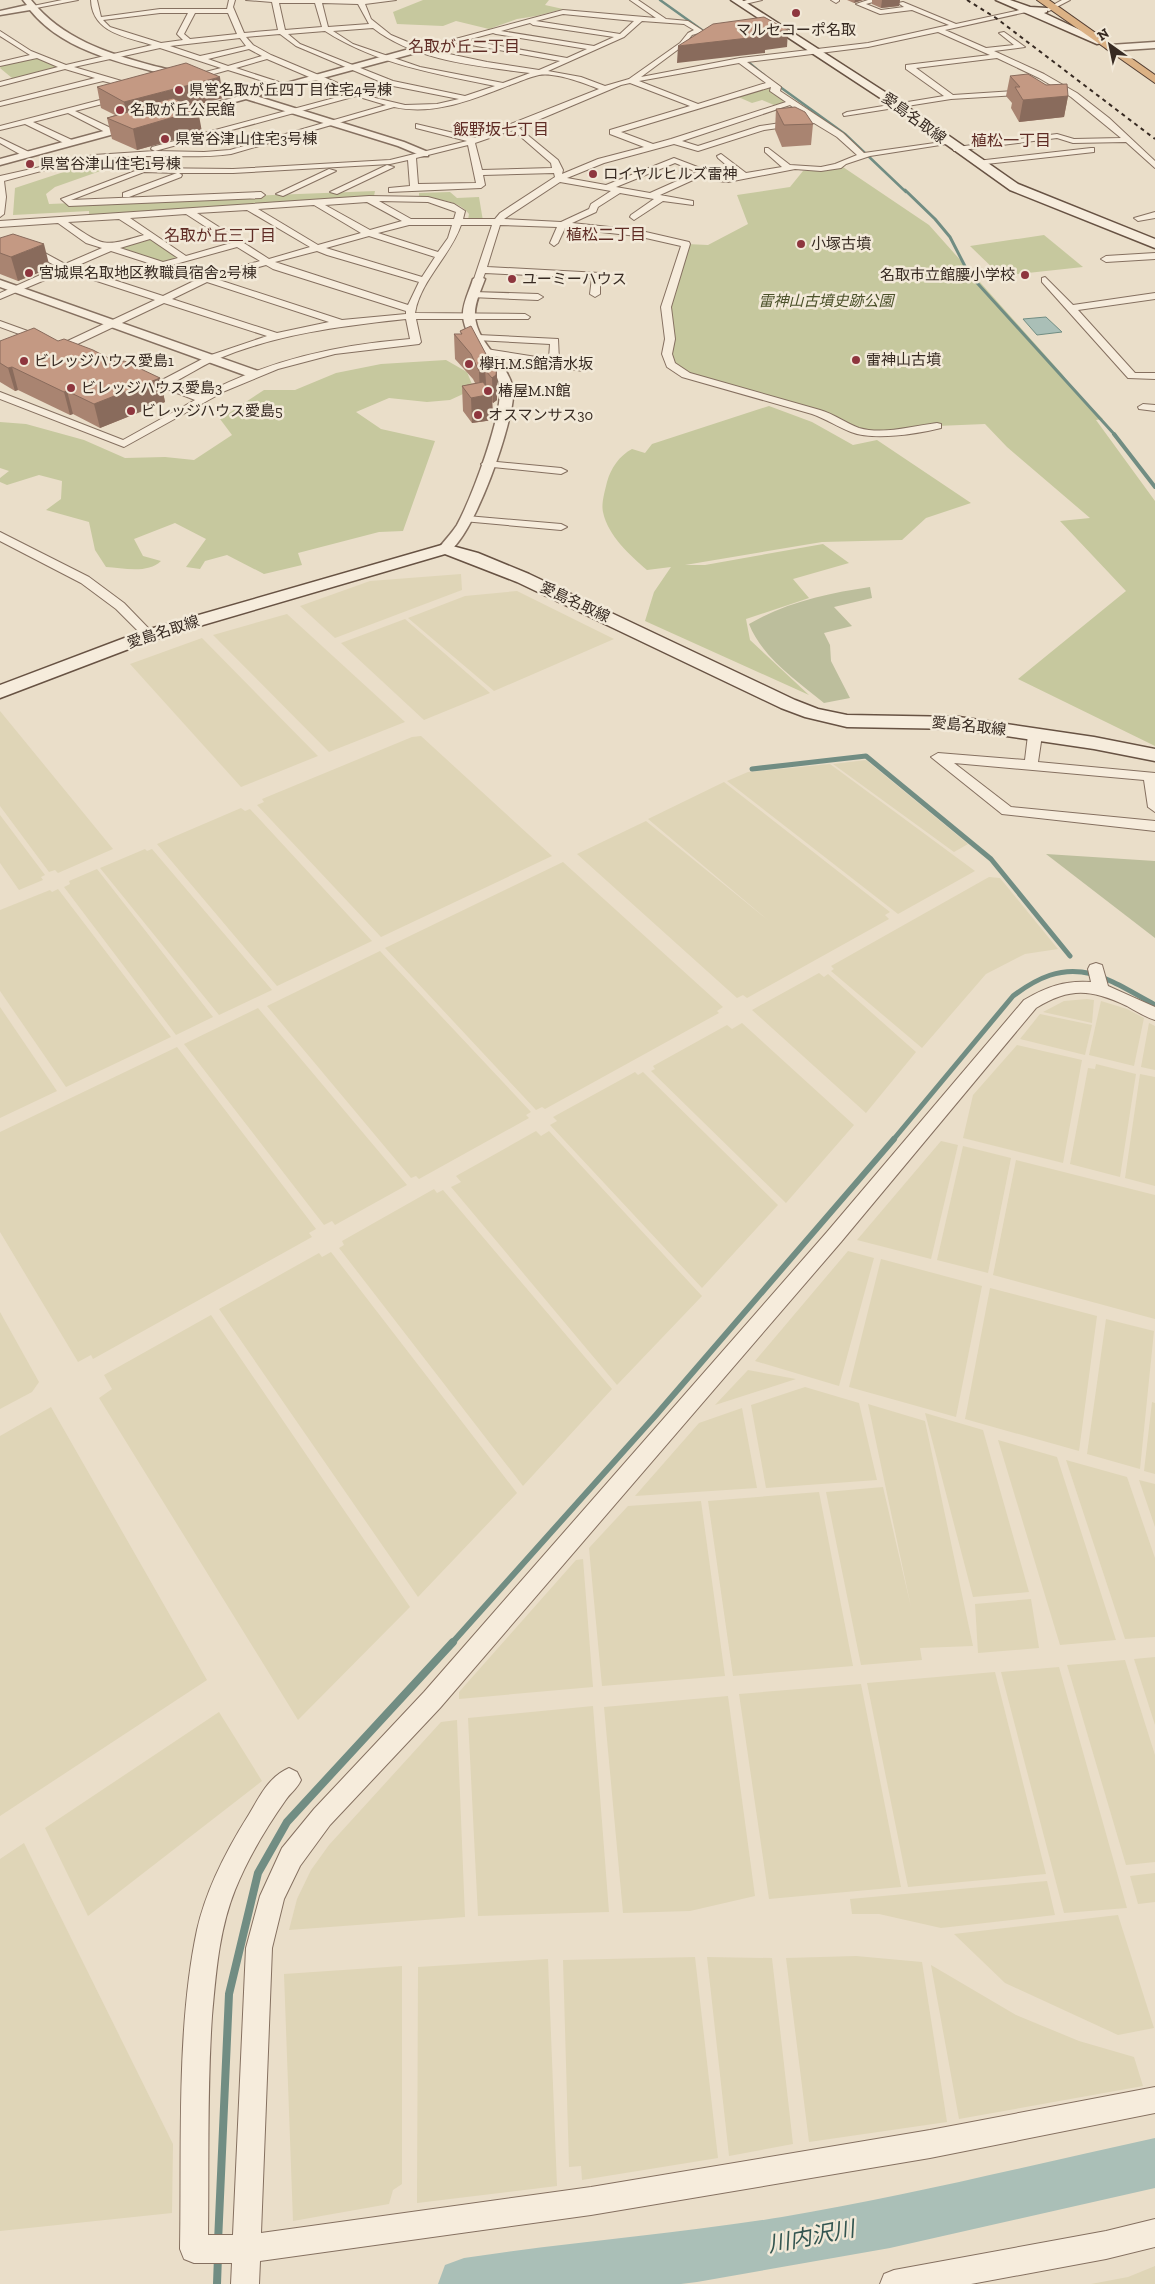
<svg xmlns="http://www.w3.org/2000/svg" width="1155" height="2284" viewBox="0 0 1155 2284" font-family="'Zilla Slab','Noto Sans JP',serif">
  <style>
    .farmland { fill: #dfd5b7 }
    .green { fill: #c6c89e }
    .cemetery { fill: #bcbe9c }
    .water { fill: #aabfb7; stroke: #718d83 }
    .lines { fill: none; stroke-linecap: round; stroke-linejoin: round }
    .stream-far5 { stroke: #718d83; stroke-width: 2.5 }
    .stream-far4 { stroke: #718d83; stroke-width: 3 }
    .stream-far3 { stroke: #718d83; stroke-width: 4 }
    .stream-far2 { stroke: #718d83; stroke-width: 5 }
    .stream-far1 { stroke: #718d83; stroke-width: 6 }
    .stream { stroke: #718d83; stroke-width: 8 }
    .river { fill: #aabfb7; fill-rule: evenodd }
    .minor-casing { stroke: #857060; stroke-width: 2 }
    .tertiary-casing { stroke: #857060; stroke-width: 3 }
    .secondary-casing { stroke: #675243; stroke-width: 3 }
    .trunk-casing { stroke: #543f33; stroke-width: 2 }
    .minor { fill: #f6ecdc; fill-rule: evenodd }
    .tertiary { fill: #f6ecdc; fill-rule: evenodd }
    .secondary { fill: #f6ecdc; fill-rule: evenodd }
    .trunk { fill: #dcb285; fill-rule: evenodd }
    .rail { stroke: #372a22; stroke-width: 2; stroke-dasharray: 4 4; stroke-linecap: butt }
    .wall { fill: #a98471 }
    .shaded-wall { fill: #896b5c }
    .building { fill: #c49983; stroke: #896b5c }
    .poi-dot { fill: #8e363e; stroke: #f2e9d8; stroke-width: 2 }
    .labels { text-anchor: middle; stroke-width: 5; stroke-linejoin: round; paint-order: stroke }
    .far-poi-label { font-size: 15px; fill: #372a22; stroke: #f2e9d8; text-anchor: start }
    .far-street-label { font-size: 15px; fill: #372a22; stroke: #f2e9d8 }
    .far-park-label { font-size: 15px; font-style: italic; fill: #4b512a; stroke: #f2e9d8 }
    .far-neighbourhood-label { font-size: 16px; fill: #5f2c25; stroke: #f2e9d8 }
    .near-water-label { font-size: 22px; font-style: italic; fill: #335550; stroke: #f2e9d8 }
  </style>
  <rect width="100%" height="100%" fill="#eadec9"/>
  <g class="farmland">
    <polygon points="461,574 462,590 335,638 300,606 370,581"/>
    <polygon points="517,591 614,639 494,691 408,618 465,596"/>
    <polygon points="287,614 405,722 329,752 213,635"/>
    <polygon points="405,619 490,693 424,720 341,643"/>
    <polygon points="202,638 318,756 241,787 130,664"/>
    <polygon points="0,711 113,849 58,873 55,870 49,872 0,806"/>
    <polygon points="421,736 552,856 381,937 257,805 264,802 262,799 412,737"/>
    <polygon points="866,760 968,844 954,852 833,764"/>
    <polygon points="830,764 975,871 898,914 727,781 748,772"/>
    <polygon points="724,782 890,912 885,915 889,919 747,998 743,995 737,998 577,854 646,821 769,921 648,819"/>
    <polygon points="241,808 245,811 250,809 372,941 277,986 157,844"/>
    <polygon points="0,815 45,875 41,877 43,880 19,890 0,863"/>
    <polygon points="145,849 147,851 152,849 272,990 219,1015 100,868"/>
    <polygon points="563,862 723,1007 717,1011 719,1013 545,1109 542,1107 536,1110 385,948"/>
    <polygon points="97,869 213,1017 176,1035 64,887 70,884 69,881"/>
    <polygon points="989,877 1000,878 1058,949 1025,954 986,974 922,1048 831,971 834,969 831,966"/>
    <polygon points="58,889 171,1037 66,1087 0,991 0,910 50,890 52,892"/>
    <polygon points="380,951 531,1112 526,1115 529,1118 419,1179 416,1176 411,1178 267,1006"/>
    <polygon points="819,973 824,977 828,974 916,1052 866,1113 752,1010"/>
    <polygon points="1087,999 1094,1000 1092,1023 1043,1012 1064,1001"/>
    <polygon points="1101,1001 1127,1009 1144,1018 1134,1066 1089,1055"/>
    <polygon points="0,1007 57,1091 0,1118"/>
    <polygon points="258,1008 407,1185 335,1225 332,1221 324,1225 184,1044"/>
    <polygon points="1040,1014 1092,1025 1085,1055 1020,1039"/>
    <polygon points="742,1023 854,1125 786,1203 651,1071 655,1069 653,1066 727,1025 732,1029"/>
    <polygon points="1149,1023 1155,1026 1155,1070 1141,1067"/>
    <polygon points="1017,1045 1082,1060 1063,1163 963,1138 973,1095"/>
    <polygon points="177,1047 316,1229 309,1233 312,1237 93,1359 91,1355 78,1362 0,1232 0,1132"/>
    <polygon points="1096,1064 1136,1074 1120,1177 1070,1164 1088,1068 1095,1069"/>
    <polygon points="635,1072 638,1075 643,1072 778,1205 702,1288 550,1125 557,1121 553,1117"/>
    <polygon points="1140,1074 1155,1077 1155,1186 1125,1178"/>
    <polygon points="536,1131 541,1136 549,1131 702,1296 617,1385 451,1187 461,1182 456,1176"/>
    <polygon points="941,1141 958,1145 931,1259 857,1240"/>
    <polygon points="963,1146 1011,1158 988,1273 937,1260"/>
    <polygon points="1016,1160 1155,1195 1155,1319 993,1275"/>
    <polygon points="434,1189 437,1193 443,1190 612,1389 523,1486 339,1248 344,1245 342,1241"/>
    <polygon points="848,1251 874,1258 839,1386 755,1361"/>
    <polygon points="331,1252 517,1493 418,1597 219,1309 319,1253 322,1257"/>
    <polygon points="881,1259 982,1286 956,1417 849,1387"/>
    <polygon points="990,1288 1097,1316 1079,1451 965,1419"/>
    <polygon points="0,1312 39,1382 32,1392 0,1409"/>
    <polygon points="211,1315 410,1607 298,1720 99,1398 112,1389 104,1375"/>
    <polygon points="1106,1319 1154,1331 1140,1469 1087,1454"/>
    <polygon points="748,1370 796,1379 715,1405"/>
    <polygon points="805,1387 859,1403 877,1480 766,1488 751,1405"/>
    <polygon points="1152,1402 1155,1403 1155,1474 1144,1471"/>
    <polygon points="868,1404 925,1421 973,1646 920,1648 922,1660 861,1665 826,1492 883,1487 911,1607"/>
    <polygon points="51,1407 207,1680 0,1816 0,1436"/>
    <polygon points="742,1408 757,1488 635,1496 699,1423"/>
    <polygon points="925,1413 983,1430 1029,1592 973,1597"/>
    <polygon points="998,1440 1057,1457 1116,1640 1060,1645"/>
    <polygon points="1066,1460 1127,1477 1155,1558 1155,1637 1125,1639"/>
    <polygon points="1139,1480 1155,1484 1155,1527"/>
    <polygon points="819,1492 853,1666 733,1676 708,1501"/>
    <polygon points="701,1501 725,1676 602,1686 589,1548 628,1506"/>
    <polygon points="583,1559 593,1687 459,1699 459,1692 576,1560"/>
    <polygon points="1031,1599 1039,1648 978,1653 975,1604"/>
    <polygon points="1155,1657 1155,1725 1134,1659"/>
    <polygon points="1125,1660 1155,1755 1155,1862 1126,1865 1067,1665"/>
    <polygon points="1059,1667 1127,1908 1064,1913 1001,1672"/>
    <polygon points="995,1672 1046,1874 908,1887 867,1683"/>
    <polygon points="861,1684 901,1887 769,1899 739,1694"/>
    <polygon points="728,1696 755,1896 690,1911 623,1913 604,1707"/>
    <polygon points="593,1706 609,1912 478,1916 468,1718"/>
    <polygon points="219,1712 262,1781 88,1916 45,1828"/>
    <polygon points="457,1720 465,1917 289,1930 297,1899 311,1870 329,1845 441,1722"/>
    <polygon points="24,1843 173,2144 172,2213 0,2231 0,1859"/>
    <polygon points="1155,1873 1155,1902 1138,1904 1130,1876"/>
    <polygon points="1047,1881 1055,1915 941,1928 879,1914 852,1914 850,1899"/>
    <polygon points="1118,1915 1154,2028 1118,2035 1005,1983 954,1934"/>
    <polygon points="856,1956 922,1962 947,2122 809,2142 786,1958"/>
    <polygon points="695,1957 718,2158 582,2180 581,2166 569,2167 563,1960"/>
    <polygon points="707,1957 772,1958 793,2144 729,2156"/>
    <polygon points="548,1959 557,2186 417,2203 418,1967"/>
    <polygon points="931,1965 1016,2015 1079,2041 1134,2057 1143,2086 959,2119"/>
    <polygon points="402,1966 402,2184 393,2190 389,2204 293,2221 284,1974"/>
    <polygon points="1155,2266 1155,2284 1091,2284 1128,2277"/>
  </g>
  <g class="green">
    <polygon points="423,0 549,0 545,5 563,9 536,16 517,19 489,29 456,21 443,26 397,24 393,12"/>
    <polygon points="38,58 63,66 17,78 12,78 0,68 2,65"/>
    <polygon points="772,85 792,100 774,105 762,100 752,103 736,96"/>
    <polygon points="88,164 107,165 106,169 55,187 46,194 49,204 375,191 374,196 89,216 89,211 13,215 15,188"/>
    <polygon points="843,167 929,225 1062,374 1076,393 1103,419 1096,420 1155,501 1155,746 1018,679 1126,591 1060,521 1090,518 1007,447 985,424 937,426 876,434 816,412 686,375 667,354 666,307 686,244 708,245 748,224 737,195 790,187 803,171"/>
    <path d="M450,192L457,198L479,197L483,221L468,220L469,214C457,199 437,200 419,197V193Z"/>
    <polygon points="1044,235 1083,267 1001,276 970,246"/>
    <polygon points="149,240 153,240 179,258 161,262 118,248"/>
    <path d="M446,360L467,372L474,389L450,400L427,402L389,398L356,412L381,429L435,441L403,531L379,532L298,553L302,565L264,574L227,555L205,561L200,569L186,567L206,539L175,523L134,539L143,556L161,561C148,574 123,568 106,567L95,550L89,522L46,510L61,499L62,481L39,475L7,485L0,482V478L9,471L0,468V422L26,424L84,440L125,458L165,457L194,460L232,435L220,419L264,390H295L336,373L381,364Z"/>
    <path d="M769,406L812,422L853,445L877,440L971,503L926,518L902,540L822,542L685,565H705L823,544L849,563L793,579L809,598L746,619L750,640L809,695L645,621L654,592L671,567L647,570C630,555 608,536 603,512C601,503 605,491 607,482C611,468 619,456 632,449L645,453L652,444Z"/>
  </g>
  <g class="cemetery">
    <path d="M870,587L872,598L834,607L852,626L824,633L830,645L831,661L850,698L824,703C796,680 762,657 749,624C784,603 829,593 870,587Z"/>
    <polygon points="1046,854 1155,861 1155,938"/>
  </g>
  <polygon class="water" points="1046,317 1062,332 1037,335 1023,319"/>
  <g class="lines">
    <g class="stream-far5">
      <polyline points="660,0 709,35"/>
      <polyline points="747,61 764,75"/>
      <polyline points="776,84 845,134 906,192"/>
    </g>
    <polyline class="stream-far4" points="905,190 935,219 950,237 969,274 1115,435"/>
    <polyline class="stream-far3" points="1114,434 1155,487"/>
    <g class="stream-far2">
      <polyline points="752,769 866,756 991,859 1070,956"/>
      <path d="M893,1140L1013,996C1070,953 1099,973 1155,1005"/>
    </g>
    <polyline class="stream-far1" points="452,1643 656,1415 894,1139"/>
    <g class="stream">
      <polyline points="218,2242 229,1994 258,1873 287,1822 453,1642"/>
      <polyline points="217,2284 218,2256"/>
    </g>
    <path class="river" d="M1155,2138V2188L890,2248L697,2282L681,2284H438L445,2265L464,2258C570,2242 677,2234 782,2217C907,2196 1031,2165 1155,2138Z"/>
    <defs>
      <g id="minor">
        <polygon points="62,0 78,0 31,9 28,7"/>
        <path d="M91,0H97L101,17L160,9H227L229,0H235L233,7L244,33L278,30L272,2L246,0H396L365,4L371,19L391,35L422,48L563,10L656,18L630,0H638L666,19L688,21L702,30V32L692,35L684,45L641,77L740,58L868,43L949,25L912,10L880,14L856,4L868,0H880L866,4L881,10L904,7L898,3L903,2L956,24L1029,8L1031,11L945,30L986,48L1014,45L999,33L1004,32L1025,47L994,51L1044,74L1077,93L1109,118L1155,161V168L1126,142L1073,143L1057,138L954,151L953,149L957,147L1057,134L1074,139L1121,138L1071,97L1039,78L997,58L916,68L953,95L1030,90L1034,92L1033,94L951,99L844,116L843,114L847,112L944,96L906,69V65L990,55L938,32L868,47L747,62L781,87L780,91L843,133L864,153L949,141L953,143L870,156L846,164L841,168L821,171L795,169L728,182L717,181L704,175L660,195L693,201V205L663,201L634,220L630,217L631,215L654,199L620,193L598,207L596,212L572,223L637,230L689,242L690,244L671,307L675,339L672,354L675,363L690,373L820,410C834,414 846,423 859,428C883,435 913,426 937,423L941,424V428C917,434 874,441 851,432C838,427 826,419 812,414L682,377L667,367L662,354L665,339L661,307L681,246L637,236L565,228L558,243L554,246L550,243L557,227L500,225L487,267L600,273V294L595,297L590,294L592,278L485,273L482,281H476L474,279L492,225H461C451,255 420,281 415,313L525,314L530,317L528,319H416L421,342L419,344L335,354L278,369L225,391L124,447L0,399V392L123,440L195,400L151,383V379L162,380L208,356L267,336L164,303L67,349H59V345L155,300L66,271L0,299V293L58,267L26,250V246H32L65,264L102,248L86,243L58,223L0,227V221L369,196L428,197L454,204L465,211L463,219H495L500,213L555,177L554,173L483,175L485,185L481,188L389,192V188L410,186L408,160L390,164L233,173H179L182,175L181,177L129,197H123V193L177,173L144,172L71,200L261,192L265,195L261,198L69,206L61,199L143,168L233,169L390,160L467,141L416,128V124L475,138L599,89C584,83 555,72 539,75C529,77 519,82 510,85C473,99 435,116 394,107L231,154C195,159 160,154 124,157C83,159 44,170 4,181L6,197L4,214L0,217V176L94,155L155,151L151,149L152,147L349,94L267,59L236,68L285,84V88L228,70L189,81L185,79L186,77L221,68L160,48L74,67L142,87V91L103,81L0,106V102L95,78L65,69L0,86V82L58,67L37,58L0,66V62L30,55L0,36V31L31,51L66,65L152,45C127,37 92,33 91,0ZM279,3H315L322,27L285,30ZM322,3L358,4L369,24L328,27ZM160,13H188L177,34L183,40L161,43L110,27L103,20ZM195,13H228L237,34L190,39L184,34ZM563,14L634,21L620,34L536,21ZM642,21L684,24L694,30L688,33L680,43L629,79L605,86L581,77L548,71L624,37ZM530,23L533,25L614,37L594,46L501,31ZM373,28C415,61 478,66 530,73L503,83L420,67L353,44L333,31ZM325,31C376,64 436,74 495,86L465,96L393,81L300,44L288,34ZM493,33L496,34L587,49L567,58L467,40ZM280,34L296,46L388,85L459,99L437,104L405,105L371,97L271,55L253,45L246,37ZM240,38L246,46L200,56L170,46ZM458,43H460L560,61L539,70L487,62L430,50ZM249,49L262,56L228,66L208,59ZM739,63L766,83L698,104L639,81ZM630,83L690,106L610,130V134L644,147L598,159L562,174L563,170L558,160L519,128L621,85ZM771,87L770,91L786,102L671,139L653,144L621,132ZM356,96L386,105L230,150L204,152L155,151ZM790,105L808,119L760,126L698,146L682,141ZM814,123L837,137L857,155L835,164L821,167L790,165L768,148H765V152L782,167L746,173L721,154L717,156L718,158L738,175L721,176L674,158L606,185L567,178L604,163L674,144L698,151L764,130ZM513,130L551,163L552,168L482,170L475,143ZM468,145L476,183L418,184L416,158ZM675,163L697,172L650,193L616,187ZM560,182L611,191L591,204L589,209L561,222L504,219ZM379,201L428,202L456,212L454,219H411ZM367,202L402,221L370,230L325,205ZM314,205L361,233L318,245L258,209ZM247,210L310,247L269,259L197,213ZM186,214L231,243L186,256L130,218ZM119,219L144,235C103,247 104,247 68,222ZM409,225H452L448,238L438,252L378,233ZM369,236L435,257L422,277L326,248ZM150,239L178,258L163,262L120,248ZM237,247L260,261L206,276L172,265ZM111,251L198,279L163,296L74,267ZM317,251L327,255L419,282L408,305L275,262ZM266,265L273,269L406,311V314L342,320L216,279ZM207,282L329,322L277,333L172,299ZM406,319L410,339C336,345 269,360 202,395L171,384C186,376 200,367 215,360C276,334 341,326 406,319Z"/>
        <polygon points="747,0 762,0 741,5 738,3"/>
        <polygon points="831,0 839,0 839,1 836,3"/>
        <polygon points="1062,0 1070,0 1049,11 1044,10"/>
        <polygon points="123,94 126,94 126,98 75,111 115,130 115,134 109,134 68,113 33,122 74,141 74,145 68,145 25,124 0,130 0,126"/>
        <polygon points="0,138 31,153 32,155 25,157 0,143"/>
        <polygon points="1091,148 1094,148 1094,152 977,165 973,163 977,161"/>
        <polygon points="387,165 394,167 337,194 330,192"/>
        <polygon points="329,169 336,171 283,196 276,194"/>
        <polygon points="1155,212 1155,218 1138,221 1134,218"/>
        <polygon points="1155,253 1155,259 1106,262 1101,259 1106,256"/>
        <polygon points="1045,277 1073,305 1155,293 1155,299 1078,310 1135,373 1155,373 1155,379 1128,378 1042,282 1042,278"/>
        <polygon points="474,292 538,294 543,297 538,300 471,297 469,295"/>
        <polygon points="0,321 47,338 49,340 41,342 0,327"/>
        <polygon points="478,335 558,339 559,361 588,368 583,371 482,354 481,352 486,349 549,359 550,344 475,340 473,338"/>
        <polygon points="1143,404 1155,405 1155,411 1139,409 1138,407"/>
        <polygon points="487,461 561,468 567,471 561,474 483,466 481,464"/>
        <polygon points="467,516 561,524 567,527 561,530 463,521 463,517"/>
        <polygon points="0,532 89,577 124,603 155,635 149,639 145,638 116,609 81,583 0,541"/>
        <polygon points="1035,731 1042,735 1038,762 1155,773 1155,812 1148,807 1144,780 954,763 1011,807 1155,821 1155,831 1002,814 931,757 938,753 1025,760 1028,735"/>
        <path d="M1096,963L1102,965L1108,986L1155,1007V1020C1145,1017 1136,1011 1127,1006C1091,989 1070,987 1036,1008L841,1242L440,1708L330,1825L300,1866L284,1899L272,1948L261,2233L591,2187L930,2130L1155,2087V2113L930,2158L591,2215L260,2261L259,2284H231L232,2263H194L184,2259L180,2249C182,2147 176,2029 197,1930C206,1890 226,1851 248,1816C259,1798 268,1777 289,1768L297,1772L301,1780C297,1789 290,1793 285,1801C266,1828 248,1858 235,1890C219,1930 216,1973 212,2016C207,2089 209,2162 208,2235H233L246,1948L260,1896L282,1848L314,1809L424,1692L827,1232L1024,1000C1046,987 1065,980 1091,982L1088,969L1090,965Z"/>
        <polygon points="1155,2219 1155,2247 1106,2259 971,2284 880,2284 884,2274 894,2270 1106,2231"/>
      </g>
      <g id="tertiary">
        <path d="M23,0H31C62,39 107,53 154,66C165,69 184,71 193,78L186,80C133,65 66,55 30,10L0,15V11L27,5Z"/>
        <polygon points="1155,42 1155,48 1110,51 1106,48 1110,45"/>
        <polygon points="420,46 423,47 423,51 256,96 404,142 428,152 428,156 422,156 398,146 246,99 169,120 164,117"/>
        <polygon points="137,122 140,123 140,127 0,165 0,159"/>
        <path d="M479,276L485,279C481,290 474,304 475,316C477,345 508,361 513,389C517,415 471,547 445,553L438,549C444,541 451,534 457,525C471,499 506,409 499,383C492,358 465,343 463,316C462,304 470,290 473,279Z"/>
        <polygon points="0,280 258,371 260,374 254,378 250,377 0,287"/>
      </g>
      <g id="secondary">
        <polygon points="731,0 742,0 899,101 1018,184 1155,239 1155,248 1010,190 891,105"/>
        <polygon points="996,0 1010,0 1030,7 1047,8 1047,12 1044,13 1106,42 1097,44"/>
        <polygon points="445,544 478,553 529,574 795,700 818,709 847,715 959,717 1094,737 1155,749 1155,761 1094,749 959,729 847,727 805,717 781,708 517,582 445,554 155,639 0,698 0,685 143,631"/>
      </g>
      <polygon id="trunk" points="1037,0 1049,0 1155,75 1155,83"/>
    </defs>
    <use href="#minor" class="minor-casing"/>
    <use href="#tertiary" class="tertiary-casing"/>
    <use href="#secondary" class="secondary-casing"/>
    <use href="#trunk" class="trunk-casing"/>
    <use href="#minor" class="minor"/>
    <use href="#tertiary" class="tertiary"/>
    <use href="#secondary" class="secondary"/>
    <use href="#trunk" class="trunk"/>
    <polyline class="rail" points="967,0 996,18 1155,139"/>
  </g>
  <g class="wall">
    <polygon points="847,0 863,0 854,3"/>
    <polygon points="872,0 900,0 899,6 881,8 872,4"/>
    <polygon points="1010,76 1046,85 1068,96 1064,117 1019,122 1011,108 1012,103 1006,96"/>
    <polygon points="97,87 223,98 190,106 202,132 137,150 112,139 107,118 115,115 101,108"/>
    <polygon points="776,109 813,124 811,145 782,147 775,130"/>
    <polygon points="0,238 50,268 18,281 0,274"/>
    <polygon points="460,331 497,366 497,400 493,403 492,402 493,420 472,423 463,411 462,386 475,383 473,379 455,359 454,334 461,334"/>
    <polygon points="0,341 58,341 160,378 165,402 100,428 73,414 70,415 18,390 15,391 0,382"/>
  </g>
  <g class="shaded-wall">
    <polygon points="855,0 863,0 854,3"/>
    <polygon points="882,0 900,0 899,6 881,8"/>
    <polygon points="788,30 787,47 765,50 765,53 677,63 678,46"/>
    <polygon points="220,77 223,98 141,120 139,109 136,108 139,120 129,123 124,102"/>
    <polygon points="1068,96 1064,117 1019,122 1023,100"/>
    <polygon points="198,110 202,132 137,150 133,129"/>
    <polygon points="44,244 50,268 18,281 11,257"/>
    <polygon points="497,366 497,400 493,403 492,378"/>
    <polygon points="12,367 18,390 15,391 8,368"/>
    <polygon points="485,370 487,395 480,396 479,371"/>
    <polygon points="160,378 165,402 100,428 94,404"/>
    <polygon points="67,391 73,414 70,415 64,392"/>
    <polygon points="492,394 493,420 472,423 471,398"/>
  </g>
  <g class="building">
    <polygon points="764,17 788,30 762,34 766,36 678,46 713,24"/>
    <polygon points="186,63 220,77 124,102 97,87"/>
    <polygon points="1028,74 1046,85 1067,84 1068,96 1023,100 1015,87 1020,87 1010,76"/>
    <polygon points="173,98 198,110 133,129 107,118 139,109 136,108"/>
    <polygon points="795,107 805,112 813,124 784,125 776,109"/>
    <polygon points="13,234 44,244 11,257 0,253 0,238"/>
    <polygon points="471,326 487,356 497,366 496,375 492,378 485,370 479,371 471,354 454,334 462,334 460,331"/>
    <polygon points="34,328 58,341 64,339 93,350 118,363 124,361 160,378 94,404 67,391 64,392 12,367 8,368 0,363 0,341"/>
    <polygon points="483,382 492,394 471,398 462,386"/>
  </g>
  <g class="poi-dot">
    <circle cx="796" cy="13" r="5"/>
    <circle cx="179" cy="90" r="5"/>
    <circle cx="120" cy="110" r="5"/>
    <circle cx="165" cy="139" r="5"/>
    <circle cx="30" cy="164" r="5"/>
    <circle cx="593" cy="174" r="5"/>
    <circle cx="801" cy="244" r="5"/>
    <circle cx="29" cy="273" r="5"/>
    <circle cx="1025" cy="275" r="5"/>
    <circle cx="512" cy="279" r="5"/>
    <circle cx="856" cy="360" r="5"/>
    <circle cx="24" cy="361" r="5"/>
    <circle cx="469" cy="364" r="5"/>
    <circle cx="71" cy="388" r="5"/>
    <circle cx="488" cy="391" r="5"/>
    <circle cx="131" cy="411" r="5"/>
    <circle cx="478" cy="415" r="5"/>
  </g>
  <g class="labels">
    <g class="far-poi-label">
      <text x="796" y="35" text-anchor="middle">マルセコーポ名取</text>
      <text x="189" y="95">県営名取が丘四丁目住宅4号棟</text>
      <text x="130" y="115">名取が丘公民館</text>
      <text x="175" y="144">県営谷津山住宅3号棟</text>
      <text x="40" y="169">県営谷津山住宅1号棟</text>
      <text x="603" y="179">ロイヤルヒルズ雷神</text>
      <text x="811" y="249">小塚古墳</text>
      <text x="39" y="278">宮城県名取地区教職員宿舎2号棟</text>
      <text x="1015" y="280" text-anchor="end">名取市立館腰小学校</text>
      <text x="522" y="284">ユーミーハウス</text>
      <text x="866" y="365">雷神山古墳</text>
      <text x="34" y="366">ビレッジハウス愛島1</text>
      <text x="479" y="369">欅H.M.S館清水坂</text>
      <text x="81" y="393">ビレッジハウス愛島3</text>
      <text x="498" y="396">椿屋M.N館</text>
      <text x="141" y="416">ビレッジハウス愛島5</text>
      <text x="488" y="420">オスマンサス30</text>
    </g>
    <g class="far-street-label">
      <text transform="translate(914 118) rotate(36)" y="5">愛島名取線</text>
      <text transform="translate(575 602) rotate(25)" y="5">愛島名取線</text>
      <text transform="translate(163 632) rotate(-18)" y="5">愛島名取線</text>
      <text transform="translate(969 726) rotate(6)" y="5">愛島名取線</text>
    </g>
    <g class="far-park-label">
      <text x="826" y="306">雷神山古墳史跡公園</text>
    </g>
    <g class="far-neighbourhood-label">
      <text x="464" y="52">名取が丘二丁目</text>
      <text x="501" y="135">飯野坂七丁目</text>
      <text x="1011" y="146">植松一丁目</text>
      <text x="606" y="240">植松二丁目</text>
      <text x="220" y="241">名取が丘三丁目</text>
    </g>
    <g class="near-water-label">
      <text transform="translate(811 2236) rotate(-11)" y="8">川内沢川</text>
    </g>
  </g>
  <g transform="translate(1110 45) rotate(327)" stroke="#f2e9d8" stroke-width="4" paint-order="stroke">
  <path d="M0-4L9 19L0 12L-9 19Z" fill="#372a22"/>
  <text y="-8" font-size="14" font-weight="bold" text-anchor="middle" fill="#372a22">N</text>
  </g>
</svg>
